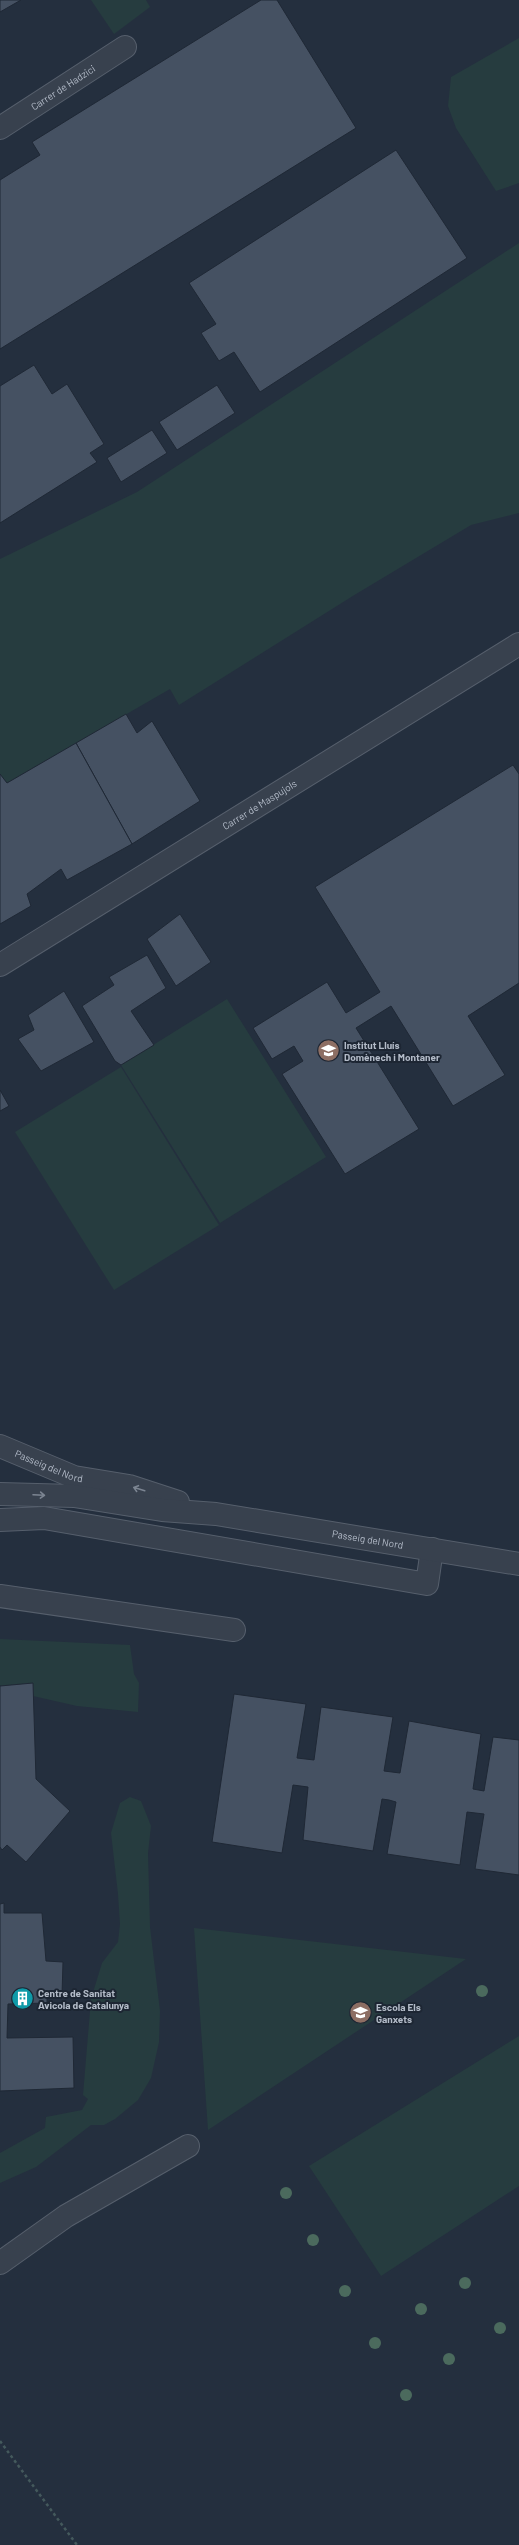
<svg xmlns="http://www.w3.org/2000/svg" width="519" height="2545" viewBox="0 0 519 2545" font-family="Barlow,sans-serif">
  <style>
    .green { fill: #263c3f }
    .building { fill: #455162; stroke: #1f2835 }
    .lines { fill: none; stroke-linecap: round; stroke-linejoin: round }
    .service-casing { stroke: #565f6c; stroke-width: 24 }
    .minor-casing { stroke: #565f6c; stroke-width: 24 }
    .path { stroke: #44595c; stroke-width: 2.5; stroke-dasharray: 3 3; stroke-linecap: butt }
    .service { stroke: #38414e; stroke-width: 22 }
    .minor { stroke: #38414e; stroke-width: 22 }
    .tree { fill: #4b6a5d }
    .oneway { stroke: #7c8592 }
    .labels { text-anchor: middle; stroke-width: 4; stroke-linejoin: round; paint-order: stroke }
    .street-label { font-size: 10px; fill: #b4bcc9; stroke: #1d2633 }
    .poi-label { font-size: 10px; font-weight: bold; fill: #b4bcc9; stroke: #1d2633; text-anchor: start }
  </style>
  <rect width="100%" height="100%" fill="#242f3e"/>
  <g class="green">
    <polygon points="91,0 146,0 150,7 114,34"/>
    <polygon points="519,38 519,183 496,191 456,128 448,106 451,77"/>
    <polygon points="519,243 519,513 471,525 356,594 179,705 170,689 7,783 0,774 0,559 137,492"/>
    <polygon points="227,999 326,1157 220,1223 121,1065"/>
    <polygon points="121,1067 219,1225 114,1290 15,1132"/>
    <polygon points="0,1639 130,1645 134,1674 139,1683 138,1712 77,1706 33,1696 33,1683 0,1686"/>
    <polygon points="130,1797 141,1801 151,1826 148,1853 150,1927 160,2011 159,2042 151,2078 138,2100 115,2119 104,2125 91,2125 36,2167 0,2183 0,2153 45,2128 46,2117 82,2110 88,2099 83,2095 91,1999 102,1963 118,1942 120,1924 118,1894 111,1833 120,1803"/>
    <polygon points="194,1928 466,1959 208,2130"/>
    <polygon points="519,2036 519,2186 381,2276 309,2166"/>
  </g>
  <g class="building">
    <polygon points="0,0 21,0 0,12"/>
    <polygon points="261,0 277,0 356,128 0,349 0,180 40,155 32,142"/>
    <polygon points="396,150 467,258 260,392 234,352 219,361 201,333 216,324 189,283"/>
    <polygon points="34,365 52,394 67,384 104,444 90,453 97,462 0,523 0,386"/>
    <polygon points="217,385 235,413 177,450 159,422"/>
    <polygon points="152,430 167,453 121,482 107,458"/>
    <polygon points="126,714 137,733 152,721 200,801 132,844 76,743"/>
    <polygon points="76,743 132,844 67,880 61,869 27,894 31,906 0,924 0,774 7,783"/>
    <polygon points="513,765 519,774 519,983 468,1016 505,1075 453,1106 391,1006 356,1028 419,1129 345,1174 282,1074 303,1061 294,1046 272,1059 253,1028 327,982 346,1013 380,992 315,887"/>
    <polygon points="180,914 211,962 176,986 147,939"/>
    <polygon points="147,955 166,988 131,1011 154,1045 121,1065 115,1061 82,1006 114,985 109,977"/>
    <polygon points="64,991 94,1042 41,1071 18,1039 34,1030 28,1015"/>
    <polygon points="0,1090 9,1106 0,1111"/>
    <polygon points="33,1683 36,1779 70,1811 26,1862 7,1845 2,1850 0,1847 0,1686"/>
    <polygon points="234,1694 306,1704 297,1758 314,1760 321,1707 393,1717 384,1771 400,1773 409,1721 481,1734 473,1789 484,1791 493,1737 519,1740 519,1875 475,1869 484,1814 467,1812 460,1865 387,1854 396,1802 389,1800 382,1799 373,1851 303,1840 308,1787 293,1785 282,1853 212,1842"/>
    <polygon points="4,1903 4,1913 42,1913 46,1961 63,1962 62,1995 47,1994 47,2003 8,2004 7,2038 73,2037 74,2088 0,2091 0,1904"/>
  </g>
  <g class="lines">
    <defs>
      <g id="service">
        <polyline points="0,1520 44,1518 427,1584 432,1549"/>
        <polyline points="0,1596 234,1630"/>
      </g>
      <g id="minor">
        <path id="s1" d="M0,128L125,47"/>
        <path id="s2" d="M0,965L519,644"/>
        <path id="s3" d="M0,1446L74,1477L129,1486L178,1502"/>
        <path id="s4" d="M0,1494L74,1496L162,1510L216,1514L519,1564"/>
        <polyline points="0,2263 66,2216 188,2146"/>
      </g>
    </defs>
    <use href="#service" class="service-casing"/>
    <use href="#minor" class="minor-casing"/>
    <polyline class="path" points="0,2441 77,2545"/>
    <use href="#service" class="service"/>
    <use href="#minor" class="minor"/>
  </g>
  <g class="tree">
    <circle cx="482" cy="1991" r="6"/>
    <circle cx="286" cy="2193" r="6"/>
    <circle cx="313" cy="2240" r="6"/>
    <circle cx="465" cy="2283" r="6"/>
    <circle cx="345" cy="2291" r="6"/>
    <circle cx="421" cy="2309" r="6"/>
    <circle cx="500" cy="2328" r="6"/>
    <circle cx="375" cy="2343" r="6"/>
    <circle cx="449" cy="2359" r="6"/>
    <circle cx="406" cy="2395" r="6"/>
  </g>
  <defs><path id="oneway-shaft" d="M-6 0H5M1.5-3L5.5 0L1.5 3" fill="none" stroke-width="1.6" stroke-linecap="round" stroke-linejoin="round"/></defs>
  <g class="oneway">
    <use href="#oneway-shaft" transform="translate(139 1489) rotate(-163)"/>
    <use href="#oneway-shaft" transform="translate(39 1495) rotate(3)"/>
  </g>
  <defs>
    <symbol id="school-disc" viewBox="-11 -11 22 22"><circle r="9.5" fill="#8d6e63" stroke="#1d2633"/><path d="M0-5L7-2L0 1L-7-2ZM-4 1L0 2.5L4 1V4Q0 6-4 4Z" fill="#fff"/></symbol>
    <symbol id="building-disc" viewBox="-11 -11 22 22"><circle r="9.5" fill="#0f9aa8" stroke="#1d2633"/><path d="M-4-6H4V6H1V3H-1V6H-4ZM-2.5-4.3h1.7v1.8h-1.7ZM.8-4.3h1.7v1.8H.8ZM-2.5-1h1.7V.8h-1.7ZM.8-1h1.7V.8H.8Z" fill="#fff"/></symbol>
  </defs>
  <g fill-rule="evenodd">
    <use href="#school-disc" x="316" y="1038" width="25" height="25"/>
    <use href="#building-disc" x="10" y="1986" width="25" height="25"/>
    <use href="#school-disc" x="348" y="2000" width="25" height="25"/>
  </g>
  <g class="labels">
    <g class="street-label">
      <text dy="4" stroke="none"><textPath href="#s1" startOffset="75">Carrer de Hadzici</textPath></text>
      <text dy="4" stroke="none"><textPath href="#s2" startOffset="305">Carrer de Maspujols</textPath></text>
      <text dy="4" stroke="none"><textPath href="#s3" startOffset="53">Passeig del Nord</textPath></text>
      <text dy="4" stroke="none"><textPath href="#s4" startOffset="371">Passeig del Nord</textPath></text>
    </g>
    <g class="poi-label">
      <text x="344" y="1049">Institut Lluís<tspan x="344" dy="12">Domènech i Montaner</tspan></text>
      <text x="38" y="1997">Centre de Sanitat<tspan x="38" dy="12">Avicola de Catalunya</tspan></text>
      <text x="376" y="2011">Escola Els<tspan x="376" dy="12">Ganxets</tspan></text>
    </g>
  </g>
</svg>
